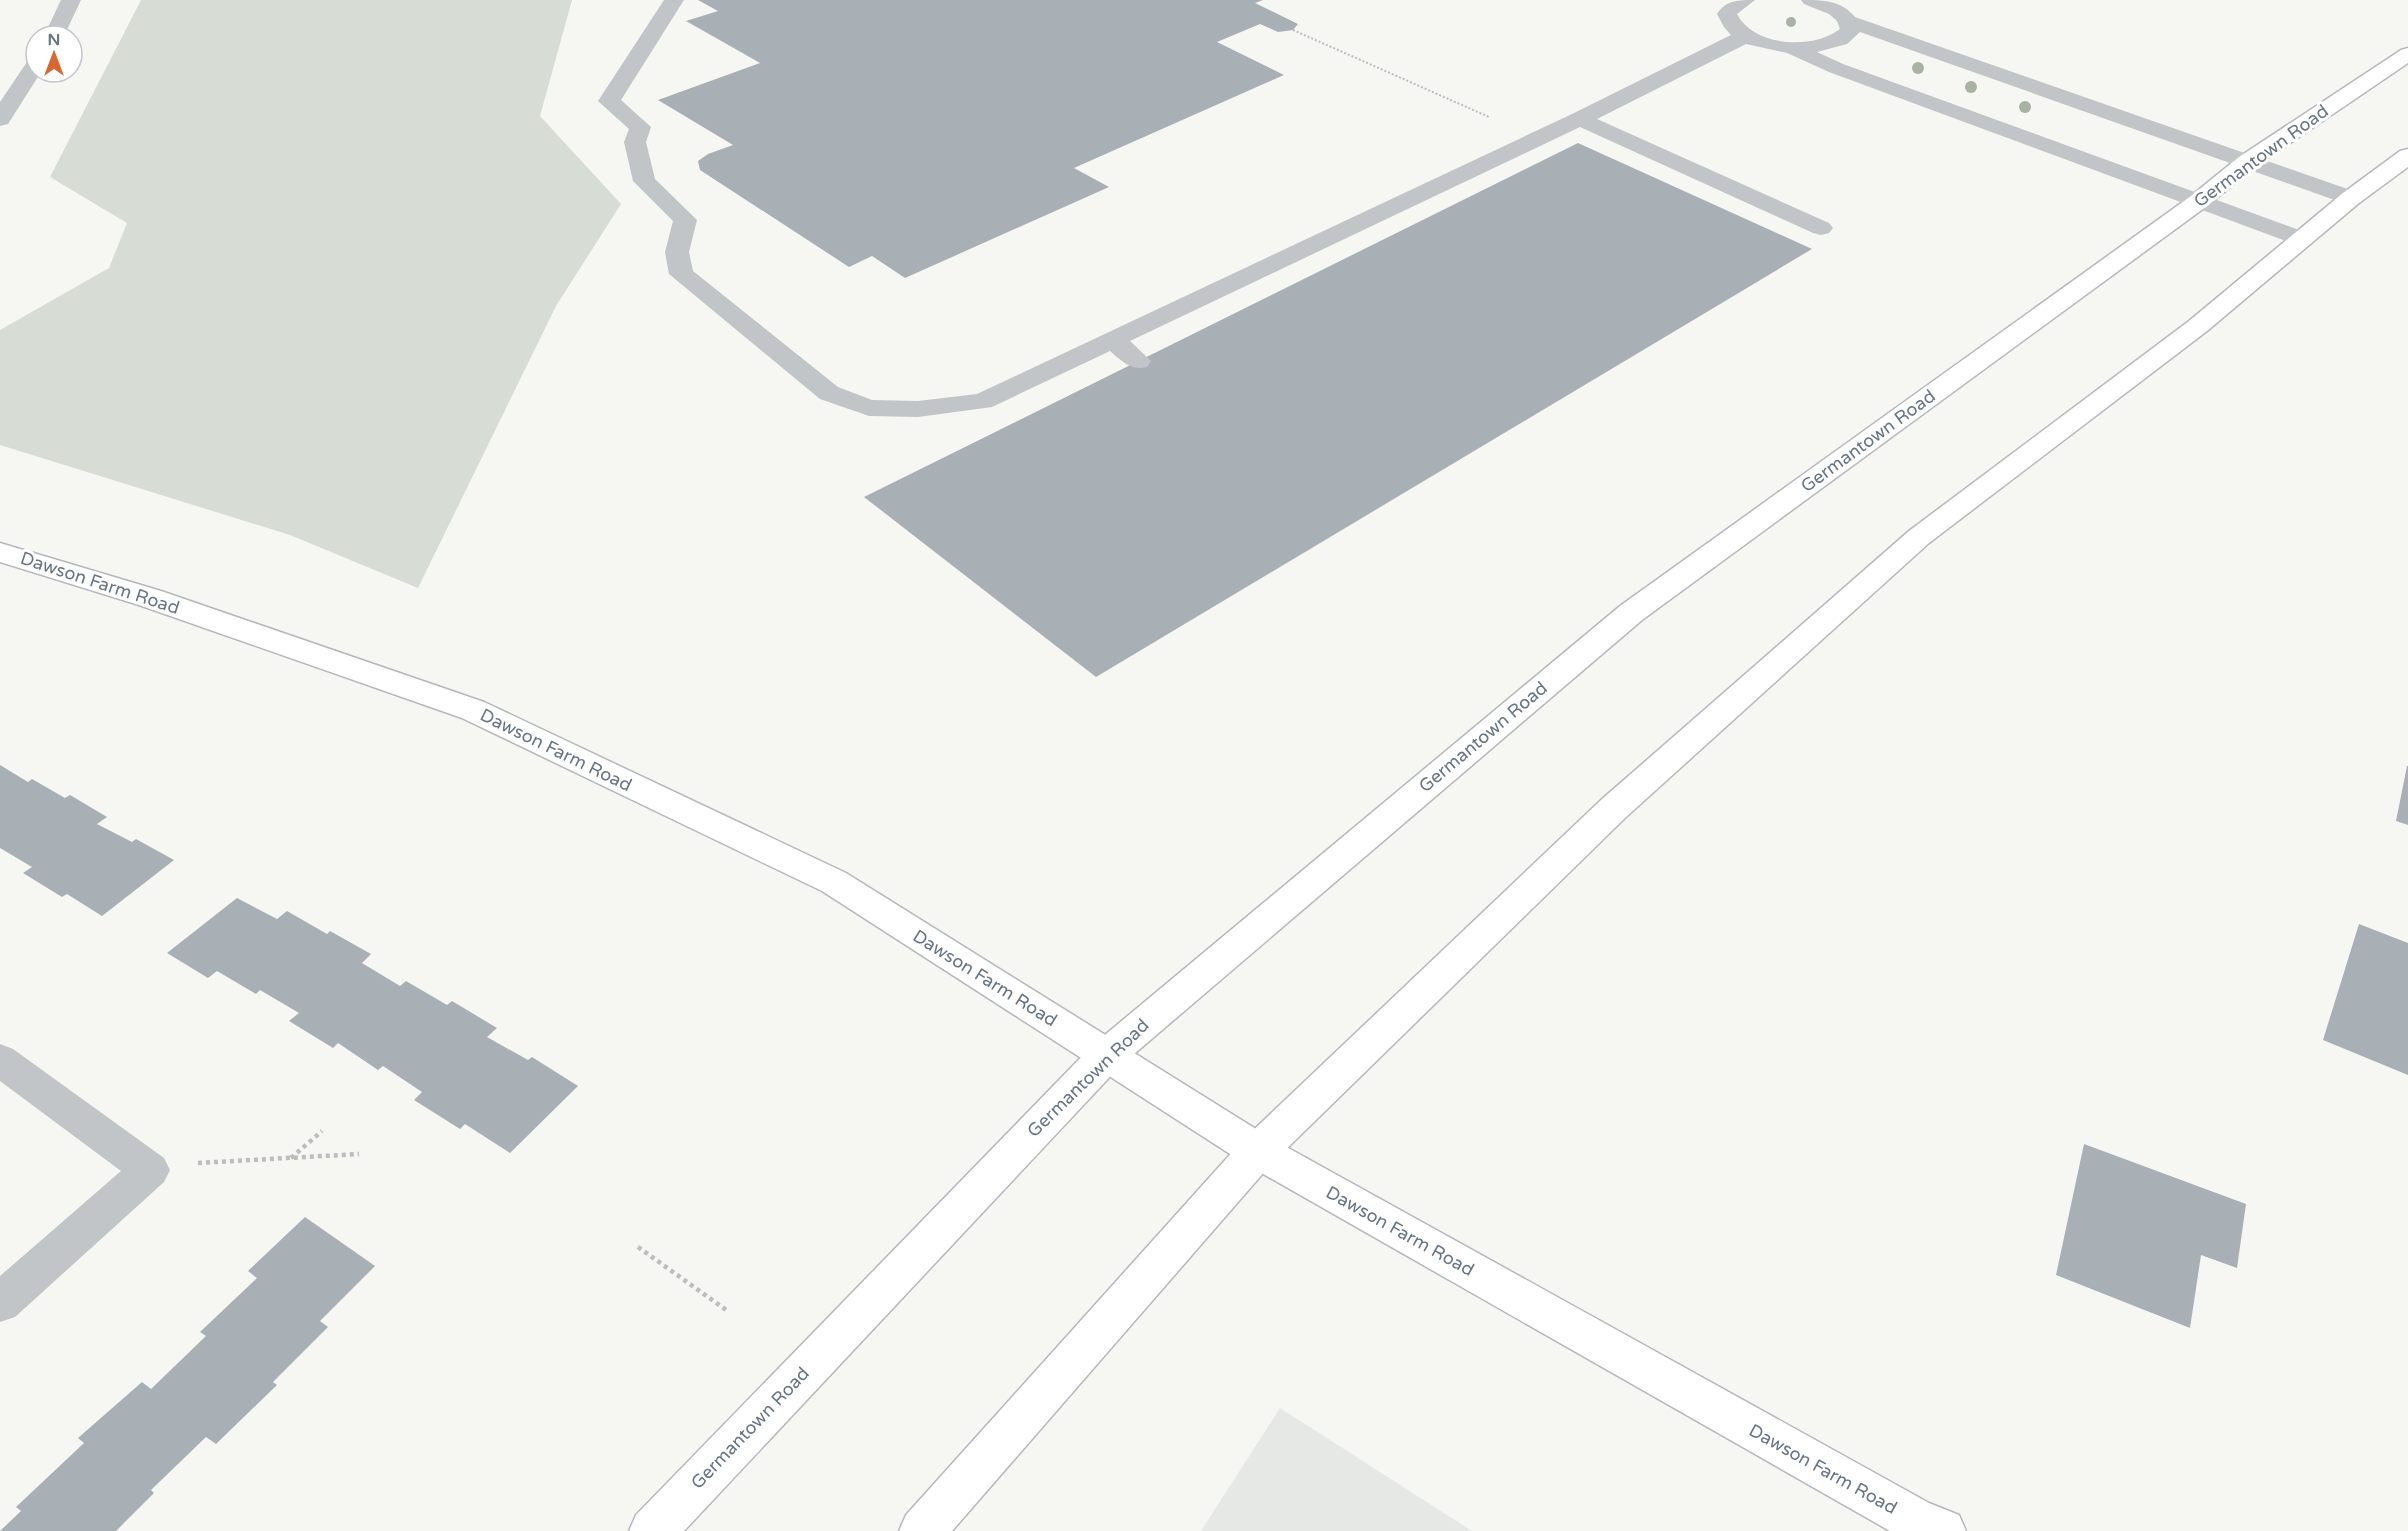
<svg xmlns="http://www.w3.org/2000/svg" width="2408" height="1531" viewBox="0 0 2408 1531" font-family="'Varela Round',sans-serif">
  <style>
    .built { fill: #e6e8e6 }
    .green { fill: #d7ddd4 }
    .building { fill: #a9b0b5 }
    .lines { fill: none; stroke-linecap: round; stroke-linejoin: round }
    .secondary-casing { stroke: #b4b8bc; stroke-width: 3 }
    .primary-casing { stroke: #b5b8bc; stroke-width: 3 }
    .path-far1 { stroke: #bbbdbf; stroke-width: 2; stroke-dasharray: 2 2; stroke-linecap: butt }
    .path { stroke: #bbbdbf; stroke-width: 4.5; stroke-dasharray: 4 4; stroke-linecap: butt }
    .lane { fill: #c1c5c8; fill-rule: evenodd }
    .street { fill: #c1c5c8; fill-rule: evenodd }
    .secondary { fill: #fff; fill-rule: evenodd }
    .primary { fill: #fff; fill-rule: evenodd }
    .tree { fill: #a8b2a5 }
    .labels { text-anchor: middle; stroke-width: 6; stroke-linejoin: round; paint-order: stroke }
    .street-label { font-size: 18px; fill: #677482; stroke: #fff }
  </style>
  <rect width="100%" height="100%" fill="#f6f6f3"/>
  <polygon class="built" points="1280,1408 1472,1531 1201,1531"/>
  <polygon class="green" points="141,0 572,0 540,116 621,204 556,306 418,588 290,535 0,445 0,330 109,268 127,223 50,177"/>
  <g class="building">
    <polygon points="698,0 1263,0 1255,3 1298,24 1293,30 1278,32 1260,24 1217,42 1284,75 1074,168 1109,187 905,278 872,256 849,267 700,170 698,161 708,154 733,145 658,100 760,63 686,21 718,11"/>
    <polygon points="1578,143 1812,249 1096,677 864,497"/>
    <polygon points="0,765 28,782 32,779 65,798 70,795 107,817 97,824 132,842 136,839 174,860 102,916 67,894 62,897 23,873 32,867 0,848"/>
    <polygon points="2407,766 2408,766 2408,825 2396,821"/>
    <polygon points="237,898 277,919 287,911 327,934 330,931 371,954 362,963 400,986 406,981 447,1005 452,1001 497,1028 487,1037 528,1060 532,1057 578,1086 510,1153 465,1124 460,1129 414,1100 422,1092 383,1066 378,1070 338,1043 333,1048 289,1021 299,1013 260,990 256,994 217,971 208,978 167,953"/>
    <polygon points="2359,924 2408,943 2408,1075 2323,1040"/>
    <polygon points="2084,1144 2246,1204 2237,1268 2201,1255 2190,1328 2056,1275"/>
    <polygon points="305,1217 375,1266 320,1321 328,1327 273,1382 277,1385 216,1444 206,1437 151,1490 154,1493 116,1531 0,1531 21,1511 16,1507 84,1443 78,1438 142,1382 151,1389 206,1336 200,1332 257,1278 248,1271"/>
  </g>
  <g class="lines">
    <defs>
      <polygon id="secondary" points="0,543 161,591 484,702 846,873 1272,1139 1929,1503 1959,1515 1966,1531 1890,1531 1244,1163 822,891 462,718 139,605 0,562"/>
      <g id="primary">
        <polygon points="2408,48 2408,63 2255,167 2207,206 1642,620 1120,1066 684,1531 629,1531 636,1515 1094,1044 1620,606 2191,196 2239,157 2401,50"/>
        <polygon points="2408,149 2408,167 2359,203 2207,331 1929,543 1625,818 1272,1163 952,1531 899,1531 906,1515 1244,1139 1601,800 1909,531 2189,321 2343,193 2400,151"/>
      </g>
    </defs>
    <use href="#secondary" class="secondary-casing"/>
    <use href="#primary" class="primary-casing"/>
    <polyline class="path-far1" points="1293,30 1489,117"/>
    <g class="path">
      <polyline points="291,1158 322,1131"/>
      <polyline points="198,1163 359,1154"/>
      <polyline points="638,1247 729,1312"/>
    </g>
    <path class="lane" d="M664,0H684L621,100L651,127L646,142L655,179L697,220L689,252L693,271L838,387L872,400L918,401L977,394L1572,114L1731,35L1724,27L1717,14C1726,0 1738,0 1755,0L1737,14C1754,47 1813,50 1840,29L1837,21L1829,14L1804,4L1801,0C1823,0 1841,0 1855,17L2359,193L2363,198L2359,203L2351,205L2343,203L1860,32L1847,44L1817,52L1843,64L2310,234L2314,239L2310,244L2302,246L2294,244L1829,72L1787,53L1746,44L1597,119L1829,223L1833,228L1829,233L1821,235L1813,233L1580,127L1130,341L1151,361L1147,367C1130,371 1122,361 1110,351L992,407L918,417L869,416L820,399L669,274L665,252L673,221L633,181L624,142L629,129L598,101Z"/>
    <g class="street">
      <polygon points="61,0 81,0 64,36 44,36"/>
      <polygon points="36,57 36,72 41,72 8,124 0,126 0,102 29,59"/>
      <polygon points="0,1044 13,1049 164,1158 170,1170 164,1182 15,1317 0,1322 0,1276 121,1171 0,1081"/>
    </g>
    <use href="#secondary" class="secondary"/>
    <use href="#primary" class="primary"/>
  </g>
  <g class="tree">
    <circle cx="1791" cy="22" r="5"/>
    <circle cx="1918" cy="68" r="6"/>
    <circle cx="1971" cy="87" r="6"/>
    <circle cx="2025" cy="107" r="6"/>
  </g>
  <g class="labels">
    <g class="street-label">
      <text transform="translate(2261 156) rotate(-36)" y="6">Germantown Road</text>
      <text transform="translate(1868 441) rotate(-36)" y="6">Germantown Road</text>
      <text transform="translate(100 583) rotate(18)" y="6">Dawson Farm Road</text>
      <text transform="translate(1483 737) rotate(-40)" y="6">Germantown Road</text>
      <text transform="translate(556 750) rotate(26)" y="6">Dawson Farm Road</text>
      <text transform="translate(985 978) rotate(32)" y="6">Dawson Farm Road</text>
      <text transform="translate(1088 1078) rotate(-44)" y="6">Germantown Road</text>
      <text transform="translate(1400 1231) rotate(29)" y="6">Dawson Farm Road</text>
      <text transform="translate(750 1428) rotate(-46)" y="6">Germantown Road</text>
      <text transform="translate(1823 1469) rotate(29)" y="6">Dawson Farm Road</text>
    </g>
  </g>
  <g transform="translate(54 54)"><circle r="28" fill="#ffffff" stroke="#c2c7cd" stroke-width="1.5"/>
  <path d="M0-4.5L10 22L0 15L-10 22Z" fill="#d86731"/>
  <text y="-9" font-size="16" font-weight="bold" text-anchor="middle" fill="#677482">N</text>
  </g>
</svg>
